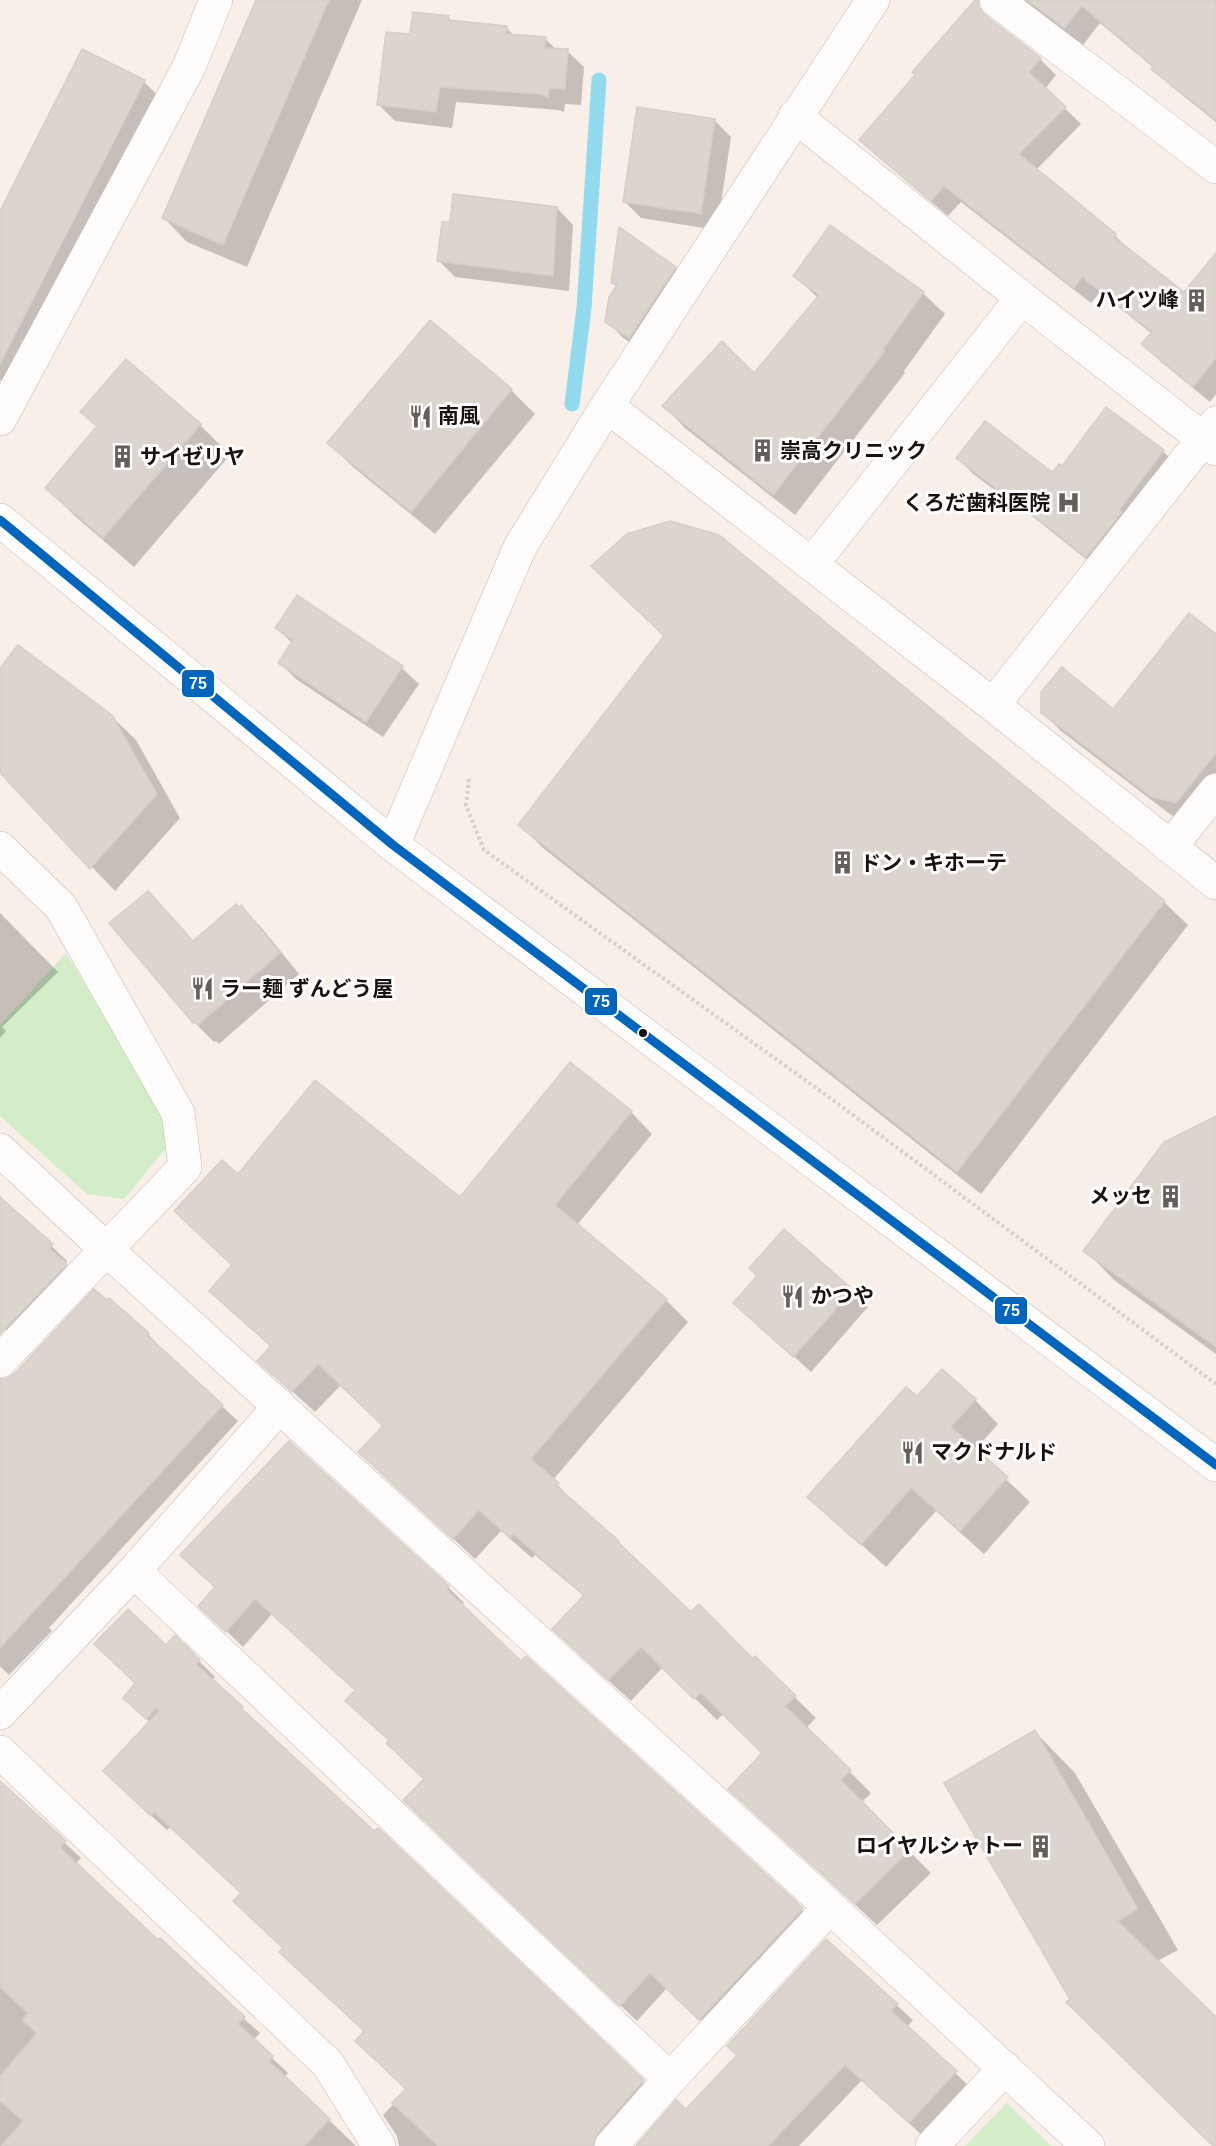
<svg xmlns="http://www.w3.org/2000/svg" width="1216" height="2146" viewBox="0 0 1216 2146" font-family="Helvetica,'Noto Sans JP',sans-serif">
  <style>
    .green { fill: #d2edc8 }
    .shadow { fill: #0003 }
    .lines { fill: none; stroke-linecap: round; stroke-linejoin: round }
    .stream { stroke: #92dbee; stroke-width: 15 }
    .building { fill: #dcd5ce; stroke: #d5cec8; stroke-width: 1.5 }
    .minor-casing { stroke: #c2bab4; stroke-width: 34 }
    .highway-casing { stroke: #c2bab4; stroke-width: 34 }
    .path { stroke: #d3d0ce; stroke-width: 4; stroke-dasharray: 3 3; stroke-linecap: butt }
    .minor { stroke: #fefdfc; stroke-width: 33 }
    .highway { stroke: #fefdfc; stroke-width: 33 }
    .bus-1-casing { stroke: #fff; stroke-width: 14 }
    .bus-1 { stroke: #0065bd; stroke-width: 9 }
    .bus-dot { fill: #18110c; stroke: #fff; stroke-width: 2 }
    .labels { text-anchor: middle; stroke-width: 6; stroke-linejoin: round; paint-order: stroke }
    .poi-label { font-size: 21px; font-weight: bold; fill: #18110c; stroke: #fff; text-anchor: start }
    .line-badge { stroke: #fff; stroke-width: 2 }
    .badge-label { font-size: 16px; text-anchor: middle; font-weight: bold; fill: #fff }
  </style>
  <rect width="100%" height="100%" fill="#f8efe8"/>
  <g class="green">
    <polygon points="66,953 166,1121 166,1148 124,1199 87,1194 0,1116 0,1025"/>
    <polygon points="1007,2103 1051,2146 965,2146"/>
  </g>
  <g class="shadow">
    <polygon points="258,0 362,0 247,267 187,242 164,218"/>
    <polygon points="1023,0 1216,0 1216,122 1171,86 1154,68 1100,23 1083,45"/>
    <polygon points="448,17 453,22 507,28 515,37 545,39 557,50 567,51 584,67 581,105 565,104 564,112 558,110 456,102 452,128 395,121 379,105 411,36"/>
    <polygon points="1040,59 1056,75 1045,89 1081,124 1036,170 1115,235 1131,252 1184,294 1216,258 1216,394 1210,402 1160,361 1143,344 1152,334 1100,292 1091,303 961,202 948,216 877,156 861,140"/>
    <polygon points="144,82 168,105 22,391 0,380 0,215"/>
    <polygon points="714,120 731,137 717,230 641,218 625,202"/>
    <polygon points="557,208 573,225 569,291 455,277 439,261"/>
    <polygon points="675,268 691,285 646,353 623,338 607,321 617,287 612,283"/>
    <polygon points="795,276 923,293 945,314 904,371 905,373 795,515 685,428 664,406 754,376 818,298"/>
    <polygon points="430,322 511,390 535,414 435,534 353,467 329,443"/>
    <polygon points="126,362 200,425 230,455 134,567 76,517 47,488 98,428 82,412"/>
    <polygon points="1163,451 1177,466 1101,571 1013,501 1012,503 972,473 958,458 1053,474 1062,468"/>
    <polygon points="298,597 402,668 419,684 383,737 296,679 280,663 292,643 277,628"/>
    <polygon points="666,636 1164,902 1188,925 981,1194 543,848 520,825"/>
    <polygon points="1216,636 1216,795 1195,820 1171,815 1061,731 1043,713 1113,711"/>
    <polygon points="0,671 111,716 136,740 180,818 115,891 0,771"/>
    <polygon points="241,907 261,927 299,974 219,1044 216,1041 214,1042 194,1022 194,942"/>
    <polygon points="0,913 58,972 2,1027 6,1031 0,1038"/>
    <polygon points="631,1112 652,1134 577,1225 666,1300 688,1322 553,1480 578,1507 618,1542 691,1614 753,1661 755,1658 816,1718 806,1728 871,1793 861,1803 931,1873 877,1925 730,1789 764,1753 724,1713 717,1720 663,1667 631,1701 575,1650 585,1597 535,1555 532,1558 501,1531 475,1559 360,1452 384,1426 341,1385 315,1412 259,1361 272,1348 211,1291 233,1266 238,1177 461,1199"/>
    <polygon points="1216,1118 1216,1354 1114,1280 1085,1250"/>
    <polygon points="0,1196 67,1261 65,1264 81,1281 21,1344 4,1328 0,1333"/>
    <polygon points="852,1291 868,1307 811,1372 735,1303"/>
    <polygon points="148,1334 163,1350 162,1351 238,1421 49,1628 52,1631 9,1675 0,1666 0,1416"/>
    <polygon points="917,1399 975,1400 998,1424 975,1450 1030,1502 984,1554 936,1511 886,1567 809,1497"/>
    <polygon points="289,1443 448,1587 464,1603 461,1606 521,1663 526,1658 818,1925 716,2035 667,1988 637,2021 421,1816 425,1779 390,1741 347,1701 356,1690 272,1614 243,1647 217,1622 216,1587"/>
    <polygon points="175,1637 215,1677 212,1680 374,1833 378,1830 659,2097 616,2146 399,2146 397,2136 383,2115 407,2090 366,2032 285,1949 242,1893 171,1827 167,1830 120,1787 150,1722 125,1698"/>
    <polygon points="1035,1732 1075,1773 1178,1950 1157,1961 1216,2019 1216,2146 1214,2146 1072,2000"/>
    <polygon points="0,1783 81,1858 75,1864 102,1890 260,2033 253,2040 288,2073 284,2077 356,2146 0,2146"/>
    <polygon points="826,1941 913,2020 907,2027 971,2088 925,2138 862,2080 799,2146 638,2146 686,2111 739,2055"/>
  </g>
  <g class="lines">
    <polyline class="stream" points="572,404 584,308 599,80"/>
  </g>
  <g class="building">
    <polygon points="256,0 329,0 223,245 162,218"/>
    <polygon points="975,0 978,0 979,8 985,15 1041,58 1029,72 1066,107 1019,154 1116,234 1114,237 1184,292 1216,253 1216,358 1193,387 1141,344 1152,332 1082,277 1074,288 944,186 931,201 859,140 915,75 912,72"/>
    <polygon points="1027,0 1216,0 1216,120 1151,69 1153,66 1082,6 1064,28"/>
    <polygon points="413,12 449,16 448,20 507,26 506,34 546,37 545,48 568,49 565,89 549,88 548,97 540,94 440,87 436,112 377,105 386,32 410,34"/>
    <polygon points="82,49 145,80 0,364 0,211"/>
    <polygon points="637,107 715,119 701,214 623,202"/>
    <polygon points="453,194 557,207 553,276 437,261 442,222 450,222"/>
    <polygon points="830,225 924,292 883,349 885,351 773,495 662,406 722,341 754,373 819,295 793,276"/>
    <polygon points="619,227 676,267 629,338 605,322 609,297 618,284 611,283"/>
    <polygon points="430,320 512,389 411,512 327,443"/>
    <polygon points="126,359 201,424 103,538 45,488 97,426 80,412"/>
    <polygon points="1106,407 1164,450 1119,510 1122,512 1086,557 998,488 997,489 956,458 985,421 1052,472 1059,464 1062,466"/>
    <polygon points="670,521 719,535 1165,901 957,1172 518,825 664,636 591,566 627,534"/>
    <polygon points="297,595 403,666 366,722 278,663 293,640 275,628"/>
    <polygon points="1189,613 1216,634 1216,753 1176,803 1152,797 1041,713 1041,692 1062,667 1113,709"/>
    <polygon points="18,645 112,715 157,794 90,869 0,773 0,668"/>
    <polygon points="148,891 193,941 236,904 239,907 241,905 280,953 198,1025 195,1022 193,1023 109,923"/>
    <polygon points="570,1062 632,1111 555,1205 667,1299 531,1459 559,1483 556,1486 619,1541 618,1542 691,1612 699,1604 753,1659 755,1656 796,1696 785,1706 851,1770 841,1780 910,1850 855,1904 728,1789 762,1753 701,1693 694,1699 641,1647 608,1680 552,1629 584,1595 513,1534 510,1538 479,1510 453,1539 358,1452 383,1426 318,1364 292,1392 257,1361 271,1346 209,1291 232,1265 174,1211 222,1160 238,1174 315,1080 460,1197"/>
    <polygon points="1216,1116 1216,1347 1083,1251 1164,1142"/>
    <polygon points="0,1197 53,1244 49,1248 67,1264 0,1334"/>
    <polygon points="784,1229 853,1290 793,1357 733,1303 757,1276 749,1268"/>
    <polygon points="94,1289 107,1300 109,1298 149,1333 147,1335 223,1405 0,1648 0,1379 6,1379 14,1374"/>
    <polygon points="942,1369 976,1399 951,1427 1008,1477 960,1531 911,1488 861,1545 807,1497 906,1387 917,1396"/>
    <polygon points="289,1441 449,1586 446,1589 521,1661 526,1656 803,1908 699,2020 650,1973 620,2006 403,1800 424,1779 386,1743 389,1740 345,1701 355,1690 255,1599 226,1632 198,1606 215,1587 180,1555"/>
    <polygon points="128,1609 166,1645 175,1635 200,1660 196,1664 243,1707 242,1709 374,1831 378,1828 644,2080 597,2134 593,2146 438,2146 392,2103 406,2089 355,2041 364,2031 279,1952 283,1948 233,1901 241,1893 154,1812 151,1816 103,1771 159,1711 157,1709 158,1706 146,1719 123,1698 135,1683 94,1644"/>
    <polygon points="1035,1730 1138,1909 1118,1921 1216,2017 1216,2146 1213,2146 1066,2002 1070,1999 944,1783"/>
    <polygon points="0,1781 66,1841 60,1847 103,1888 158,1940 160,1938 245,2017 238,2024 273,2056 269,2061 330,2119 304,2146 1,2146 23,2121 0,2101 0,2076 37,2033 22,2020 28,2013 0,1987"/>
    <polygon points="826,1939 898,2004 891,2011 957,2071 909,2123 845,2065 768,2146 636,2146 676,2100 686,2109 737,2055 727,2046"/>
  </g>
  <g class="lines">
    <defs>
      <g id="minor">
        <polyline points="996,0 1216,167"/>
        <polyline points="795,116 1022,298 1216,449"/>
        <polyline points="607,406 993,705 1216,883"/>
        <polyline points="0,419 189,67 216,0"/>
        <polyline points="812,564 1022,298"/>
        <polyline points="993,705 1216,423"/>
        <polyline points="393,845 520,547 607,406 873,0"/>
        <polyline points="1170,847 1216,790"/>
        <polyline points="0,848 61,907 178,1113 185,1167 0,1361"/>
        <polyline points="0,1150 106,1249 830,1907 1088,2146"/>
        <polyline points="134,1571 670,2079"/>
        <polyline points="0,1713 134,1571 280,1406"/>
        <polyline points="0,1752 328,2064 379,2146"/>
        <polyline points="611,2146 670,2079 830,1907"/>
        <polyline points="932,2146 1005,2068"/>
      </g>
      <polyline id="highway" points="0,520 393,845 1216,1465"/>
    </defs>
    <use href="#minor" class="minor-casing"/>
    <use href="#highway" class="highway-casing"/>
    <polyline class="path" points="469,779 466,805 484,850 826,1095 1216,1384"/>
    <use href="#minor" class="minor"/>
    <use href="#highway" class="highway"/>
    <defs>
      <polyline id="bus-1" points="0,520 393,845 1216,1465"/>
    </defs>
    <use href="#bus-1" class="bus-1-casing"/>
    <use href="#bus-1" class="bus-1"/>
  </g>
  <defs>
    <symbol id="building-bare" viewBox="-9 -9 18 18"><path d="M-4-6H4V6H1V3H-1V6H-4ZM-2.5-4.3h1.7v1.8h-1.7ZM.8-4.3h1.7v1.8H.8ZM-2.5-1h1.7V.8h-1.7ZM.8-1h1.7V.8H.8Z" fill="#665f59" stroke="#fff" stroke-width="2.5" paint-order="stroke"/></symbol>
    <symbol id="restaurant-bare" viewBox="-9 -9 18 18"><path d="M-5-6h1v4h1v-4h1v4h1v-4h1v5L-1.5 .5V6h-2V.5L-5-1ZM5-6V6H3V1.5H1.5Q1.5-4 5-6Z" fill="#665f59" stroke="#fff" stroke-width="2.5" paint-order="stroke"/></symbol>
    <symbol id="hospital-bare" viewBox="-9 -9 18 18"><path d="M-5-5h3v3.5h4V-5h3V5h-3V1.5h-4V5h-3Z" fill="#665f59" stroke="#fff" stroke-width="2.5" paint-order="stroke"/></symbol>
  </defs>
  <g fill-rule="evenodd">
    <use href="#building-bare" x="1180" y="284" width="33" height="33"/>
    <use href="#restaurant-bare" x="404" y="400" width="33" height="33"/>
    <use href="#building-bare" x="746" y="434" width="33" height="33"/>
    <use href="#building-bare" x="106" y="440" width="33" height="33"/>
    <use href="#hospital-bare" x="1052" y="486" width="33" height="33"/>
    <use href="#building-bare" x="826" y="846" width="33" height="33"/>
    <use href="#restaurant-bare" x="186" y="972" width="33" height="33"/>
    <use href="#building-bare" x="1154" y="1180" width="33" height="33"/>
    <use href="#restaurant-bare" x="776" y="1280" width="33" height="33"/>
    <use href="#restaurant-bare" x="896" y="1436" width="33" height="33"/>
    <use href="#building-bare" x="1024" y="1830" width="33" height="33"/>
  </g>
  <circle class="bus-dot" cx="643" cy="1033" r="5"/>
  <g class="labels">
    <g class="poi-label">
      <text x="1179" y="307" text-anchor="end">ハイツ峰</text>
      <text x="438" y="423">南風</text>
      <text x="780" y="458">崇高クリニック</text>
      <text x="140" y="464">サイゼリヤ</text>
      <text x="1050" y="510" text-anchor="end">くろだ歯科医院</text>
      <text x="860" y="870">ドン・キホーテ</text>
      <text x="220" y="996">ラー麺 ずんどう屋</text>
      <text x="1152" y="1203" text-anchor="end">メッセ</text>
      <text x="811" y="1303">かつや</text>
      <text x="931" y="1459">マクドナルド</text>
      <text x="1023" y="1853" text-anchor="end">ロイヤルシャトー</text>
    </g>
  </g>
  <g class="line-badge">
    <rect x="181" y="669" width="34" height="29" rx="6" fill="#0065bd"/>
    <rect x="584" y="987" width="34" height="29" rx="6" fill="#0065bd"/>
    <rect x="994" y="1296" width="34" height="29" rx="6" fill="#0065bd"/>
  </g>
  <g class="badge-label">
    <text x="198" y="689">75</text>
    <text x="601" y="1007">75</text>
    <text x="1011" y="1316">75</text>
  </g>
</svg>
